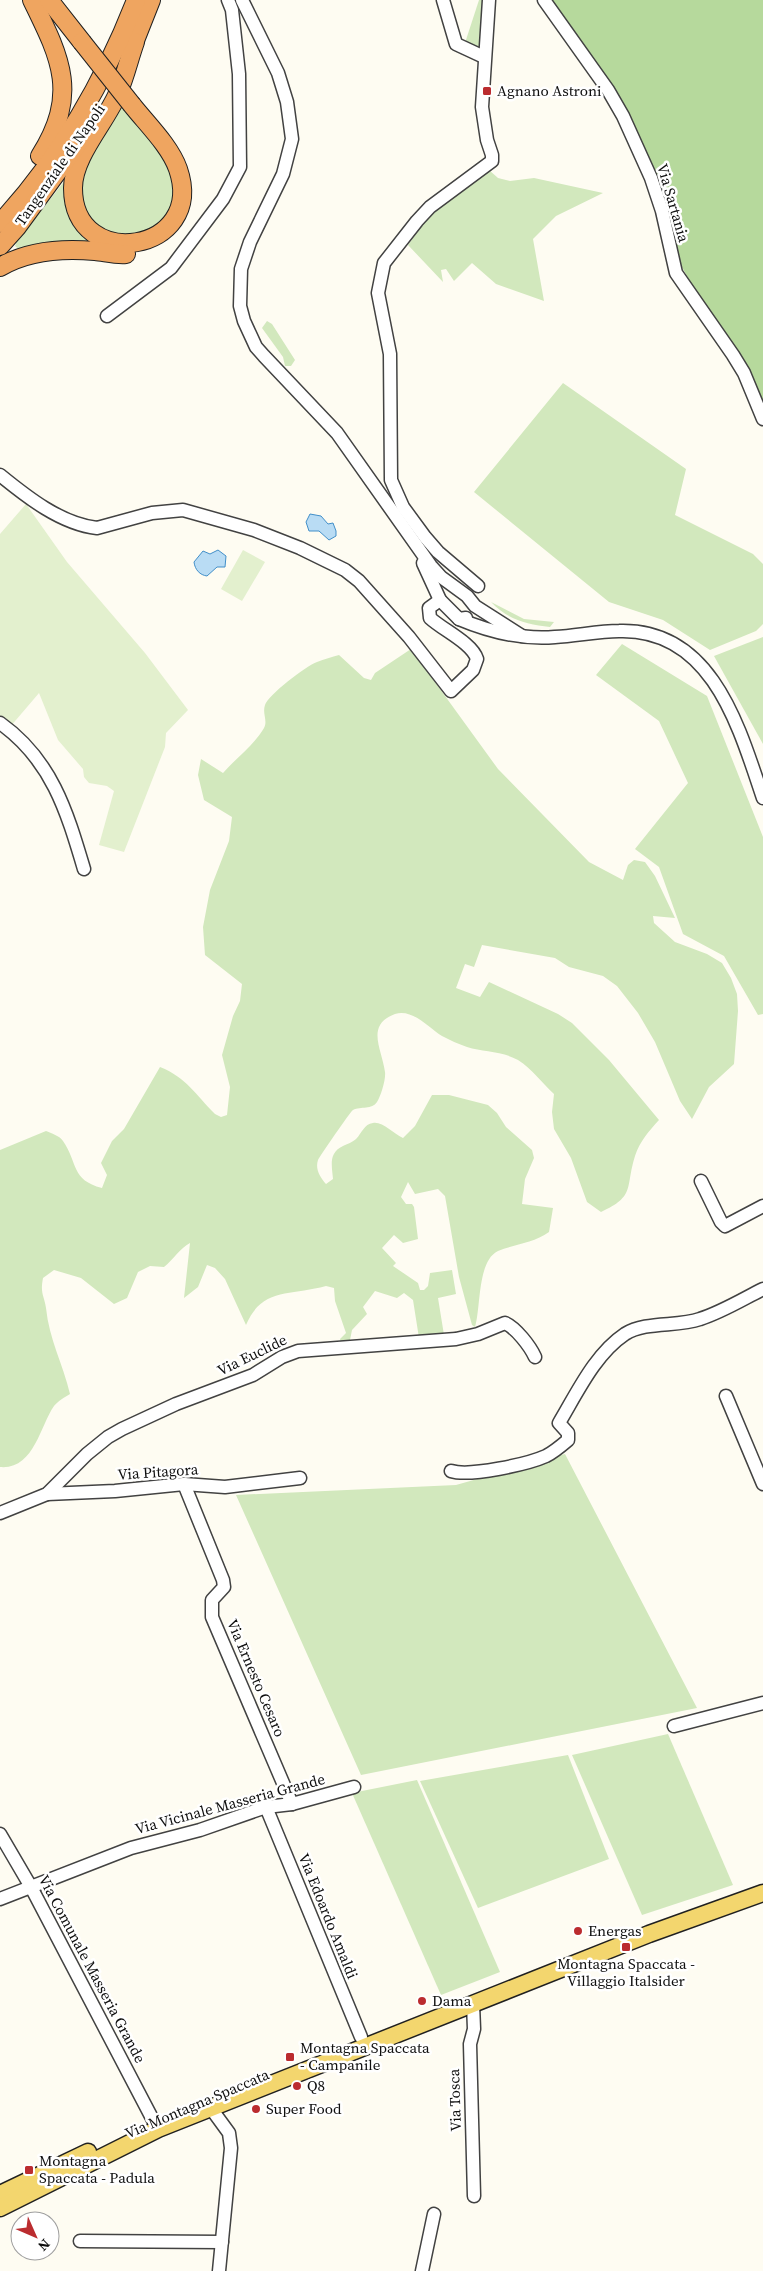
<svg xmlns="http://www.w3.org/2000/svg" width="763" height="2271" viewBox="0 0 763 2271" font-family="'Source Serif 4',serif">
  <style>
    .green { fill: #d2e8bd }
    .forest { fill: #b6d99c }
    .pitch { fill: #e3f0ce }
    .water { fill: #b9dcf4; stroke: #428fc9 }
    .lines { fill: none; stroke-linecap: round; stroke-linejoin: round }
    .minor-casing { stroke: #424242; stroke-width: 15 }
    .major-casing { stroke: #202020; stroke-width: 19 }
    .highway-casing { stroke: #202020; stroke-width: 20 }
    .minor { stroke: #fff; stroke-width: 12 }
    .major { stroke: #f3d66e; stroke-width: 16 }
    .highway { stroke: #efa560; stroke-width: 18 }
    .highway-bridge-casing { stroke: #202020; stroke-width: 20; stroke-linecap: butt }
    .highway-bridge { stroke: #efa560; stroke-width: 18 }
    .poi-dot { fill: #bb2c2f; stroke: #fff; stroke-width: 2 }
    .labels { text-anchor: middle; stroke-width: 5; stroke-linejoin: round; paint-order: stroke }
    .poi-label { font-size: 15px; fill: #0f0f0f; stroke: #fff; text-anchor: start }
    .street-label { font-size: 15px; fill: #0f0f0f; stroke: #fff }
  </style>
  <rect width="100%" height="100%" fill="#fefcf2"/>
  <g class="green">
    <polygon points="479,0 485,0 480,53 464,46"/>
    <polygon points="121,99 170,163 174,207 147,235 102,233 83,211 80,172"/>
    <polygon points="489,170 498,178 510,181 534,178 603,193 556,216 533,239 544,301 496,284 472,263 454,281 446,269 441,270 443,282 408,245 429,216"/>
    <polygon points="70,174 99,242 21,251 15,246 17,241"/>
    <polygon points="267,321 272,324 295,360 291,366 285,366 283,357 262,328"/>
    <polygon points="563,383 686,469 675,515 753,554 763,564 763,624 756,631 710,650 663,620 609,602 474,492"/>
    <path d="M491,602L524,619L554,622L550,627C527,624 508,620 491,602Z"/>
    <polygon points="763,637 763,744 714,656"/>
    <polygon points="622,644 707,696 763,837 763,1014 758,1015 724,956 683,934 659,867 635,849 688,783 659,721 596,675"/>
    <path d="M411,649L498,769L589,862L623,880L628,865L634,860L645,862L655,876L675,918L653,916L654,923L675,942L707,954L722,963L731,978L737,994L738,1011L734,1064L709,1087L692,1119L680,1101L655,1042L638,1013L617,986L603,976L569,967L555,958L482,945L474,967L465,964L456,988L480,997L489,982L558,1014L572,1023L609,1060L659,1120C649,1131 640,1141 635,1156C625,1188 636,1196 601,1212L587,1202L571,1158L554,1129L552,1112L554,1094C542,1083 532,1069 518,1060C502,1051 483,1052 467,1047C458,1044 450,1040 442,1036C429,1028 412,1008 395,1014C365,1025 382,1049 385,1072C386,1079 381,1096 377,1102C372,1110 361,1106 353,1110C350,1112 320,1156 318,1160C315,1169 320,1177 326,1184L333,1179C332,1166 328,1153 343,1146C347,1144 353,1142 356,1139C362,1133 364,1124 373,1123C382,1121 394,1134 403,1138L415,1126L432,1095H449L488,1105L497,1113L506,1127L532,1150L534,1158L525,1179L522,1204L553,1208L549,1232C534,1243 515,1244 498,1251C477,1261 481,1308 475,1327L472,1325L459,1277L445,1196L438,1189L415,1194L408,1182L401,1197L406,1204H412L414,1207L418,1239L403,1243L394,1235L382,1248L396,1263L393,1266L418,1283L420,1290H424L428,1286L430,1273L452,1270L456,1294L438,1298L444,1335L419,1338L413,1300L404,1293L397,1298L375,1291L363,1307L367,1314L352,1330L349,1345L342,1346L340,1339L346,1333L335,1301L334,1288L326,1286C290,1296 262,1287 246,1325L225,1279L215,1268L207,1265L198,1287L184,1298L190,1243C180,1248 173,1260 164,1267L150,1266L138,1272L127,1298L114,1304L81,1278L54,1270L43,1278C40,1294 44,1295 46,1308C49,1339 63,1364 70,1394C65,1397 58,1401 54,1406C40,1426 34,1470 0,1467V1150L46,1131C51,1133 60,1136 63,1141C78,1163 71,1180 102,1188L107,1175L101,1163L112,1141L124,1129L160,1067C187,1078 195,1094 215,1114L221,1117L227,1115L230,1087L222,1055L233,1016L240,1001L242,984L205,955L203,927L210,890L229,841L232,817L204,800L198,775L201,759L223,773C236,758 254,745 264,728C268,720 262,714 265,705C268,695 306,666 317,662C324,659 332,657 339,655L364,678L371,680L375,673Z"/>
    <polygon points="565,1454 697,1708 361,1775 236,1495 456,1485"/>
    <polygon points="668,1734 733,1885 642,1915 572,1755"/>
    <polygon points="568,1755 609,1859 478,1908 420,1781"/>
    <polygon points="417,1780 500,1972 441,1995 352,1793"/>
  </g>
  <polygon class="forest" points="551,0 763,0 763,409 679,262 673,227 645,151"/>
  <g class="pitch">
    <polygon points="26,504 67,562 145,653 188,710 166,733 165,747 124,852 99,845 114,791 107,786 89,783 84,777 83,769 58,740 39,693 10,727 0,721 0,534"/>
    <polygon points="243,550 265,562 242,601 221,589"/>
  </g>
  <g class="water">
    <polygon points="310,514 321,516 328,524 333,523 336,531 336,536 329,540 319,531 309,531 306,522"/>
    <path d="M218,550L226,556L225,567H217L207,576C200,575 195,570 194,562L203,551L210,554Z"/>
  </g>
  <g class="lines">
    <defs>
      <g id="minor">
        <polyline points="242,0 278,73 287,102 292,139 283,174 250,242 241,269 240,306 244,321 256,347 264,356 337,433 431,566 441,577 467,596 475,606 522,636"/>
        <polyline points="443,0 456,44 484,57"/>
        <polyline points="544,0 608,90 623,116 651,178 662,211 676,273 733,355 744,373 763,419"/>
        <polyline points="107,316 171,268 223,199 240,167 239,74 232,10 228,0"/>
        <path d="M0,475C27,497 61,524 97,528L152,513L183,510L254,530L300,548L345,570L359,581L409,637L451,691L473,670L477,659C472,643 443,630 430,618L429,608L440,600"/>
        <polyline points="423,563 440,600 459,619 466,618"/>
        <polyline points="478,586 438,552 425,537 403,507 391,480 390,354 378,293 384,263 417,221 430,207 492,161 492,155 487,140 482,107 489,0"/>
        <path d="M459,619C490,632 521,640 555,637C576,636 598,631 619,631C712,628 739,727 763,798"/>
        <path d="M0,723C52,760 67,812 84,869"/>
        <polyline points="701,1181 721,1222 725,1226 763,1206"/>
        <polyline points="726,1396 763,1484"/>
        <path d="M451,1471C470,1477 528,1464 546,1456C554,1452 561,1446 568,1440V1433L559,1423C577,1393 595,1354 625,1334C646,1321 677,1327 700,1319C722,1312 743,1299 763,1289"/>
        <polyline points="184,1484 223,1580 224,1587 212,1600 212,1617 292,1804"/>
        <polyline points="47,1494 115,1491 184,1484 225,1487 300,1478"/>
        <path d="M0,1513L47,1494L87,1454L108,1437L122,1429L176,1404L253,1375L282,1357L298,1351L456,1339L478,1334L505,1323C516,1328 530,1346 535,1357"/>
        <polyline points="674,1726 763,1703"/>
        <polyline points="266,1807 361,2037"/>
        <polyline points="0,1834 31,1887 153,2120"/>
        <polyline points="0,1899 131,1848 200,1830 266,1807 292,1804 354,1787"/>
        <polyline points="473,2004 474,2029 470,2044 474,2196"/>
        <polyline points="210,2107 229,2133 231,2148 219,2271"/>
        <polyline points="80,2241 222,2242"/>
        <polyline points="422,2271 434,2214"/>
      </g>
      <g id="major">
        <polyline points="0,2194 88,2152"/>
        <polyline points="0,2208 158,2129 649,1934 763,1893"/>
      </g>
      <g id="highway">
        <path d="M32,0C61,59 79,94 40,156"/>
        <polyline points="49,0 82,42"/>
        <polyline points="130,53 151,0"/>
        <path d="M132,105C147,124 170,146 178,169C207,253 73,274 73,188C73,156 106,122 118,93C125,77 129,59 135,42"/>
        <path d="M0,223C59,160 105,80 136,0"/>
        <polyline points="0,246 17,227 83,137"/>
        <path d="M0,267C29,250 62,248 95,251C105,252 116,255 126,254"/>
      </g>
    </defs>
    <use href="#minor" class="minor-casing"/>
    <use href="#major" class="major-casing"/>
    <use href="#highway" class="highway-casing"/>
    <use href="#minor" class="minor"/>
    <use href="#major" class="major"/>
    <use href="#highway" class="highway"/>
    <defs>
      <polyline id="highway-bridge" points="82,42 132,105"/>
    </defs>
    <use href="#highway-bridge" class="highway-bridge-casing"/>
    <use href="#highway-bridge" class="highway-bridge"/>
  </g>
  <g class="poi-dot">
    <rect x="482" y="86" width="10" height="10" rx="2.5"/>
    <circle cx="578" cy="1931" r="5"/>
    <rect x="621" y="1942" width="10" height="10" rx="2.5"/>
    <circle cx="422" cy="2001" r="5"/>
    <rect x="285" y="2052" width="10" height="10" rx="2.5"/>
    <circle cx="297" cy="2086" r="5"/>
    <circle cx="256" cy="2109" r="5"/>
    <rect x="24" y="2165" width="10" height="10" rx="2.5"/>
  </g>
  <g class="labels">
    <g class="poi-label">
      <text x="497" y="96">Agnano Astroni</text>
      <text x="588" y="1936">Energas</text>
      <text x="626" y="1969" text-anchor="middle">Montagna Spaccata -<tspan x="626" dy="17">Villaggio Italsider</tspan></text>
      <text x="432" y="2006">Dama</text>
      <text x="300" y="2053">Montagna Spaccata<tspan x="300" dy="17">- Campanile</tspan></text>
      <text x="307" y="2091">Q8</text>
      <text x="266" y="2114">Super Food</text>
      <text x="39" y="2166">Montagna<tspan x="39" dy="17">Spaccata - Padula</tspan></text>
    </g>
    <g class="street-label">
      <text transform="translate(60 165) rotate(-55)" y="5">Tangenziale di Napoli</text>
      <text transform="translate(673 203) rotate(74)" y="5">Via Sartania</text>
      <text transform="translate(252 1355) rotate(-26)" y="5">Via Euclide</text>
      <text transform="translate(158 1472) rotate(-4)" y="5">Via Pitagora</text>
      <text transform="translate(256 1678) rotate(67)" y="5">Via Ernesto Cesaro</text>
      <text transform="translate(230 1804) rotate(-15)" y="5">Via Vicinale Masseria Grande</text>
      <text transform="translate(328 1916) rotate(68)" y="5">Via Edoardo Amaldi</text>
      <text transform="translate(92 1969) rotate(62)" y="5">Via Comunale Masseria Grande</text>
      <text transform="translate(455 2100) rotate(-92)" y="5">Via Tosca</text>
      <text transform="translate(197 2104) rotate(-23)" y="5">Via Montagna Spaccata</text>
    </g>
  </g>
  <g transform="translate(35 2236) rotate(135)"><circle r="24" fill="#ffffff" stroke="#9f9f9f"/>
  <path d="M0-4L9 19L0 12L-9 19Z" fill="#bb2c2f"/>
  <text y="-8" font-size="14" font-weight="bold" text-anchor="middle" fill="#0f0f0f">N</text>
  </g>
</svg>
